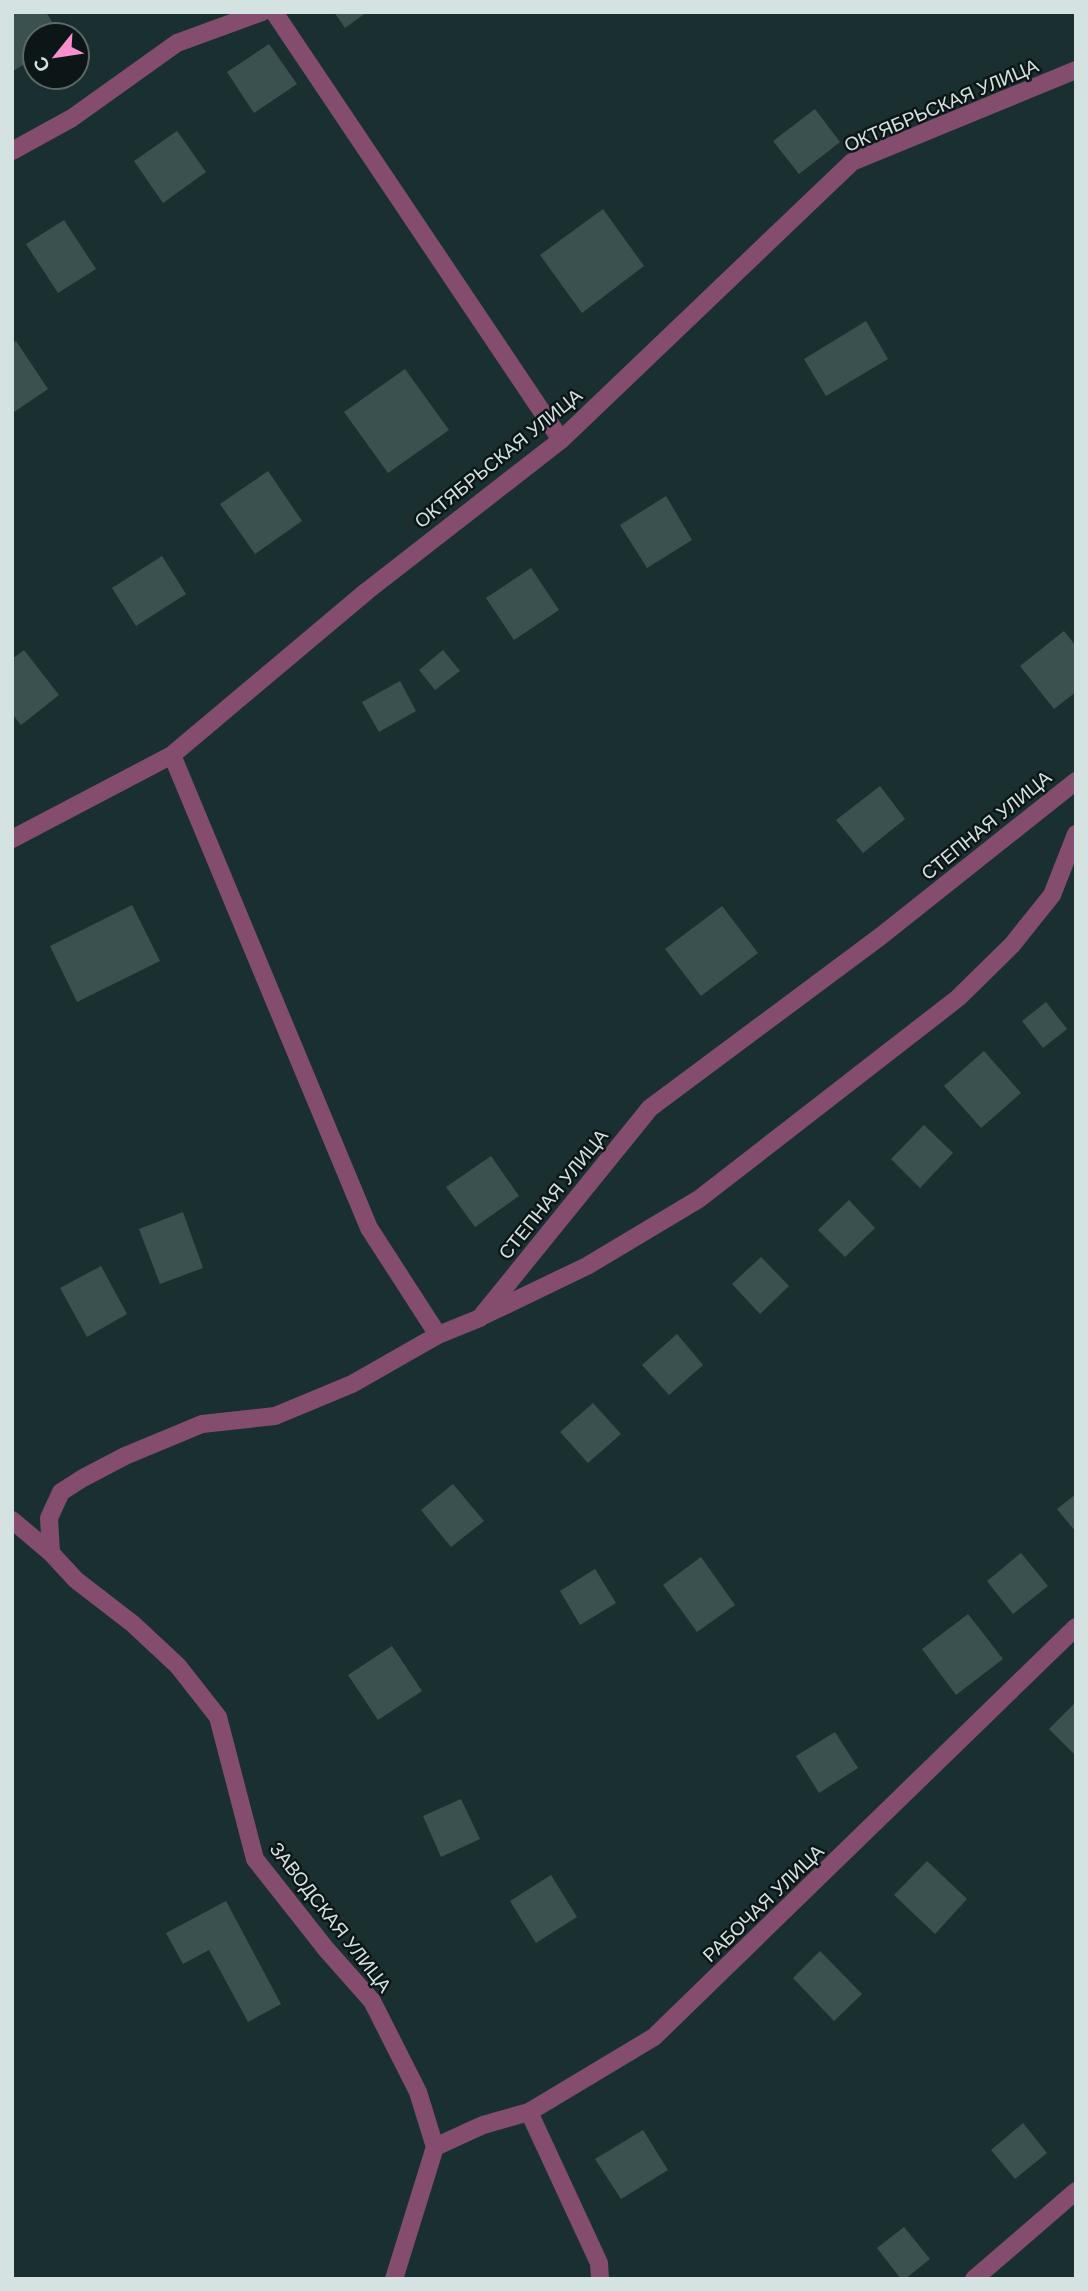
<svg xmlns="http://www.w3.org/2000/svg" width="1088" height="2291" viewBox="0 0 1088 2291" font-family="Helvetica,sans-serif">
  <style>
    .building { fill: #3a5150 }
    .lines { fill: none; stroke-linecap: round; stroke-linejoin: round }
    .minor { stroke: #844d6d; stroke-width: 18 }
    .labels { text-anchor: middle; stroke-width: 5; stroke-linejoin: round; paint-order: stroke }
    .street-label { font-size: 19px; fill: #d5e2e2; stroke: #0d1616 }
  </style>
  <rect width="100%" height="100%" fill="#1a3030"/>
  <g class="building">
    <polygon points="12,12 46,12 60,35 35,35 35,58 13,71"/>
    <polygon points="334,12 367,12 345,28"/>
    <polygon points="269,44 297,84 254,113 227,72"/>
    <polygon points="815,109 840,142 799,174 773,141"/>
    <polygon points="177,131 206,172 163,203 134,161"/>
    <polygon points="603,209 644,266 582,313 540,255"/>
    <polygon points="64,220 96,269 58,293 26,244"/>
    <polygon points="866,321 888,359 826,396 804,359"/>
    <polygon points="16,341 48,389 14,412 12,409 12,343"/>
    <polygon points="405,369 449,430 388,473 344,412"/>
    <polygon points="268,471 302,521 255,554 220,504"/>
    <polygon points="666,496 692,540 647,568 620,525"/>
    <polygon points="162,556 186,594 136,626 112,588"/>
    <polygon points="531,568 559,610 514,640 486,598"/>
    <polygon points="1064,631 1076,646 1076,692 1054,709 1020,666"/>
    <polygon points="24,650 59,695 21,725 12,714 12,659"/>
    <polygon points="443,650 460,671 435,690 419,670"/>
    <polygon points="400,681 416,711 379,732 362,702"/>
    <polygon points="880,786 905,819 863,853 836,820"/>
    <polygon points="132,905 160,961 77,1002 50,946"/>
    <polygon points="722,906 758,953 701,996 665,949"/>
    <polygon points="1046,1002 1067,1029 1043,1048 1022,1021"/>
    <polygon points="984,1051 1021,1093 981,1128 944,1086"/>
    <polygon points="924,1125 953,1153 920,1188 891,1159"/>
    <polygon points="491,1156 519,1196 475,1227 446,1187"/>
    <polygon points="849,1200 875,1228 845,1257 818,1230"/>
    <polygon points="183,1212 203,1268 160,1284 139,1229"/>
    <polygon points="761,1257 789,1286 760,1314 732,1284"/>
    <polygon points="101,1266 127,1314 87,1337 60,1288"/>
    <polygon points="677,1334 703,1365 669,1395 642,1365"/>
    <polygon points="593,1403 621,1434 588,1463 560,1432"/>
    <polygon points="453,1484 484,1521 451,1547 421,1510"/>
    <polygon points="1076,1494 1076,1532 1057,1509"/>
    <polygon points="1021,1553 1048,1586 1013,1614 987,1581"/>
    <polygon points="701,1557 735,1605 697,1632 663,1585"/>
    <polygon points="595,1569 616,1603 580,1625 560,1591"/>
    <polygon points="968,1614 1003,1659 956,1695 922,1649"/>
    <polygon points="392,1646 422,1691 378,1720 348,1675"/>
    <polygon points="1074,1704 1076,1705 1076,1756 1049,1729"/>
    <polygon points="835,1732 858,1768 819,1793 796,1756"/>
    <polygon points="461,1799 480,1839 441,1857 423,1816"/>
    <polygon points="927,1861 967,1899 935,1934 894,1895"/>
    <polygon points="551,1875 577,1917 536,1943 510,1901"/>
    <polygon points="226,1901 281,2004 248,2022 209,1950 183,1964 166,1933"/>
    <polygon points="820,1951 862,1994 834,2021 793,1978"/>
    <polygon points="1023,2123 1047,2153 1015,2179 991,2150"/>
    <polygon points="643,2130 668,2170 621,2199 595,2159"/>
    <polygon points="904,2227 930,2259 905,2279 901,2279 877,2248"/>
  </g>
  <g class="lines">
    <g class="minor">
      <polyline points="274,12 561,440"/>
      <polyline points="12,151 72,118 177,43 262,12"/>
      <polyline points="172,755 369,1228 438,1335"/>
      <polyline points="12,839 172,755 367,591 561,440 852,162 1076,70"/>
      <polyline points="485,1315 587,1266 699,1199 958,998 1012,945 1052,895 1076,834"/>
      <polyline points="12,1520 51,1553 76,1580 133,1624 178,1666 218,1717 255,1859 326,1949 372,2001 418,2092 435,2147 394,2279"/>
      <polyline points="51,1553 49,1518 61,1492 83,1478 125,1456 202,1424 275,1416 352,1384 438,1335 480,1318 650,1108 881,936 1076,781"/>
      <polyline points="529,2112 599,2263 600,2279"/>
      <polyline points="435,2147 483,2125 529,2112 654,2037 1076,1627"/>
      <polyline points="974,2279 1076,2191"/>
    </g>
  </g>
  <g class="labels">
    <g class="street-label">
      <text transform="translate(941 105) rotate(-23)" y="7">ОКТЯБРЬСКАЯ УЛИЦА</text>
      <text transform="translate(498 458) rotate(-39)" y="7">ОКТЯБРЬСКАЯ УЛИЦА</text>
      <text transform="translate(986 825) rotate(-39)" y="7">СТЕПНАЯ УЛИЦА</text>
      <text transform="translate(553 1194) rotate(-51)" y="7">СТЕПНАЯ УЛИЦА</text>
      <text transform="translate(763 1903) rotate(-44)" y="7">РАБОЧАЯ УЛИЦА</text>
      <text transform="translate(331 1917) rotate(52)" y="7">ЗАВОДСКАЯ УЛИЦА</text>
    </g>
  </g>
  <rect width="1088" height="2291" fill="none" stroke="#d5e2e2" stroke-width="28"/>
  <g transform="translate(56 56) rotate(240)"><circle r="33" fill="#0d1616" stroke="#5d6868" stroke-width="2"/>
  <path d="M0-5L12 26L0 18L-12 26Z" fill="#f790cd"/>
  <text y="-10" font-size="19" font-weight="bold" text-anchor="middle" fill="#d5e2e2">С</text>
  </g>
</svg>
